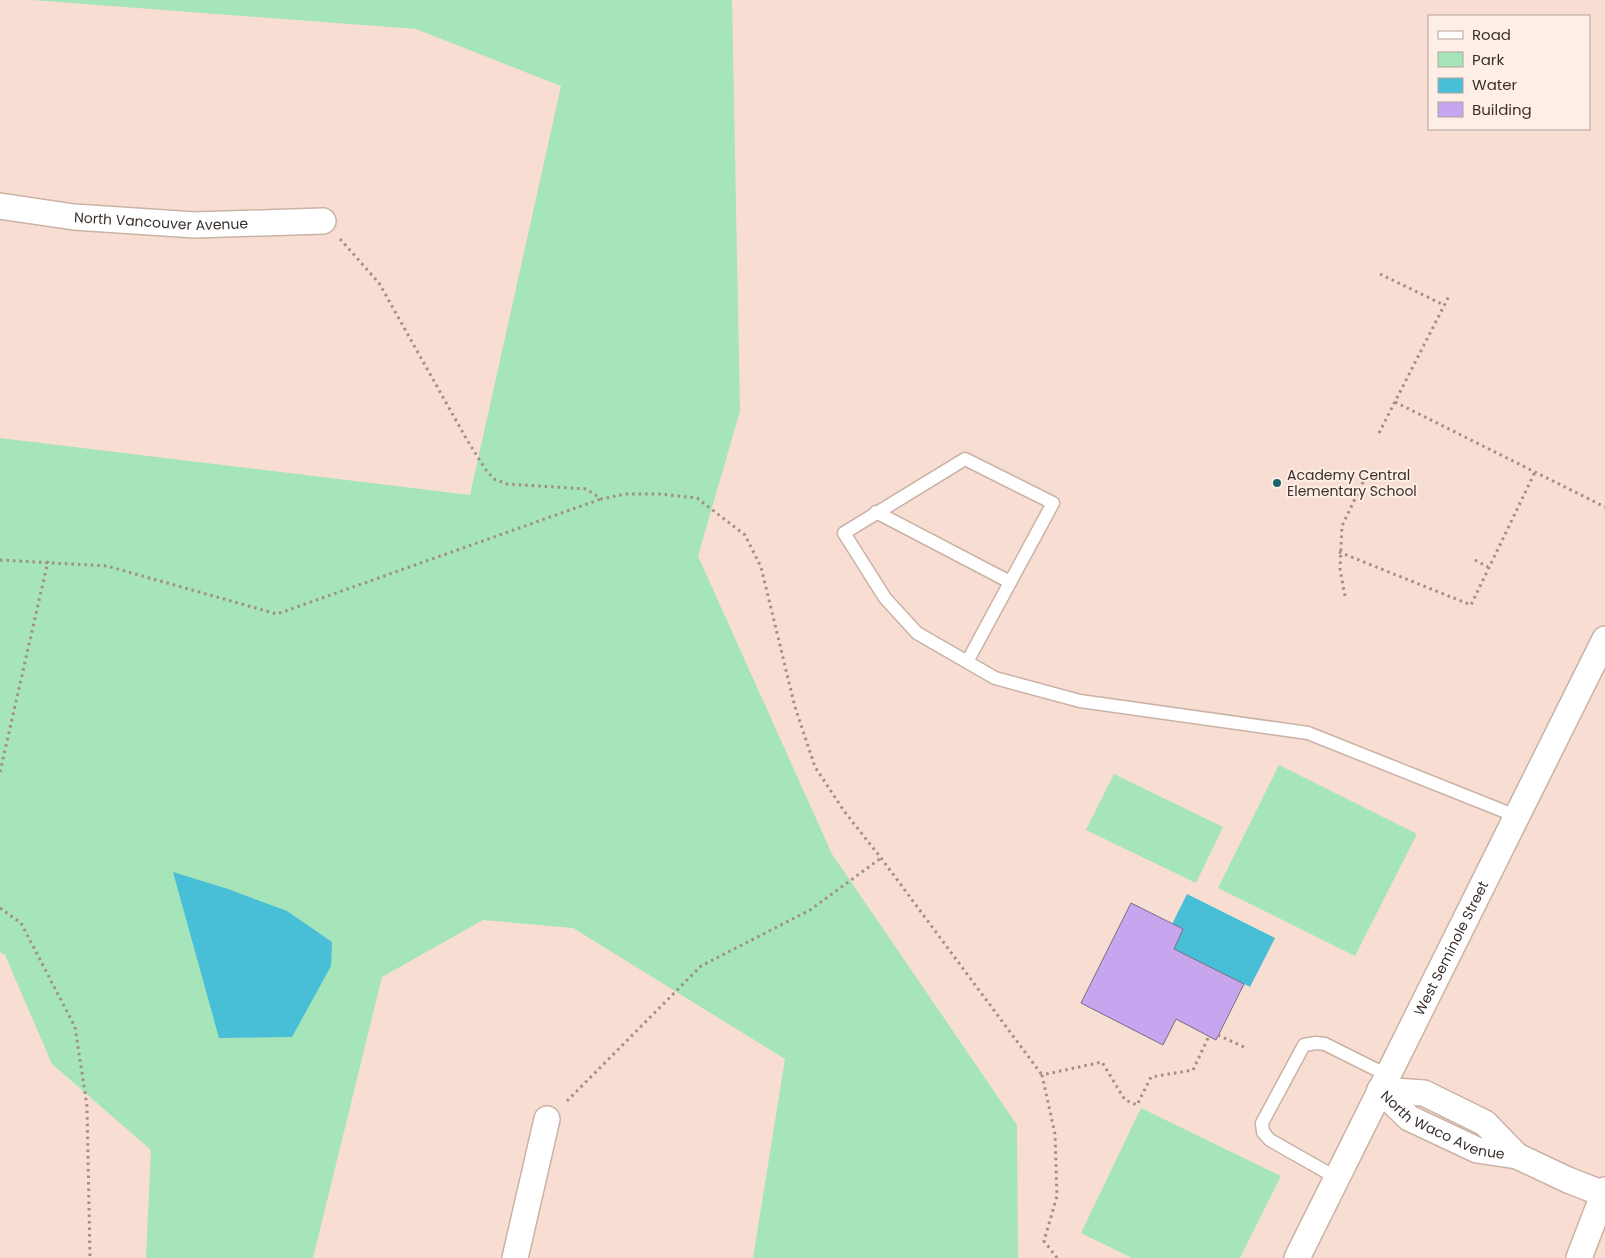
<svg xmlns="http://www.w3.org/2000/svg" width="1605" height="1258" viewBox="0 0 1605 1258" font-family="Poppins,sans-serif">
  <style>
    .green { fill: #a6e4ba }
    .water { fill: #49bed7 }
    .building { fill: #c7a6ef; stroke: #756c81 }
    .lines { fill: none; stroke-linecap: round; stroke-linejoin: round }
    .service-casing { stroke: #cbb2a6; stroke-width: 15 }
    .minor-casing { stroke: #cbb2a6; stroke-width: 28 }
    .path { stroke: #a18e85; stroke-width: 3; stroke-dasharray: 2.5 4; stroke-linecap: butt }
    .service { stroke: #fff; stroke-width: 12 }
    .minor { stroke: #fff; stroke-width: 25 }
    .poi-dot { fill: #19666d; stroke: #feeee6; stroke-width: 2 }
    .labels { text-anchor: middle; stroke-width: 4; stroke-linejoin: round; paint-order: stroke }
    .street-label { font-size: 14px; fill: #3b312c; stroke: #feeee6 }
    .poi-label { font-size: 14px; fill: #3b312c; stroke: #feeee6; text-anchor: start }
  </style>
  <rect width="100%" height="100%" fill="#f8ded2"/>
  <g class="green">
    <polygon points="32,0 732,0 740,411 698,556 832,854 1017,1125 1018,1258 753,1258 785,1059 573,928 483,920 382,977 313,1258 146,1258 151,1150 52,1064 5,955 0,952 0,438 470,495 561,86 416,29"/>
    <polygon points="1279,765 1417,834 1355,956 1218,888"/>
    <polygon points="1114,774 1223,827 1196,883 1086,830"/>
    <polygon points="1141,1108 1281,1176 1240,1258 1132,1258 1081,1233"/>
  </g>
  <g class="water">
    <polygon points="173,872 228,889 287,911 332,942 331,966 292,1037 219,1038"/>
    <polygon points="1187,894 1275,938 1250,987 1174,949 1183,929 1172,924"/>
  </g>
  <polygon class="building" points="1131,903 1183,929 1174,949 1244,984 1216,1040 1176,1019 1163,1045 1081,1003"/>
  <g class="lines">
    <defs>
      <g id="service">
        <polyline points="876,512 1010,582"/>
        <polyline points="967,662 1053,503 965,459 844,533 885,598 917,633 995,678 1080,701 1308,733 1516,816"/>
        <polyline points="1337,1178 1270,1140 1263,1132 1262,1123 1304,1045 1316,1043 1325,1044 1387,1075"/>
      </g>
      <g id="minor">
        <path id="s1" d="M0,206L74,217L195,225L323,221"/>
        <path id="s2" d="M1380,1090L1409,1118L1477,1150L1517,1156L1568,1180L1604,1194"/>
        <polyline points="1380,1090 1424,1093 1485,1123 1517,1156"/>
        <polyline points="515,1258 547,1119"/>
        <path id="s3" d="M1297,1258L1605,639"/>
        <polyline points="1579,1258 1605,1190"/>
      </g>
    </defs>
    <use href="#service" class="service-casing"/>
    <use href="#minor" class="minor-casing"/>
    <g class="path">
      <polyline points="340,239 379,283 467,440 486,470 494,479 507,484 586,489 602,499 625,494 659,494 697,498 745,535 761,567 795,707 815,767 844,811 881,858 1042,1075"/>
      <polyline points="1380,274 1444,305"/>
      <polyline points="1395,402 1605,507"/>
      <polyline points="1379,433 1449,296"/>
      <polyline points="1339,552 1471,605 1535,472"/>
      <polyline points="0,560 107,566 277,614 601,499"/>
      <polyline points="1475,560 1488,567"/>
      <polyline points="1345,596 1340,569 1342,526 1364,480"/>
      <polyline points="0,772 48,561"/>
      <polyline points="0,908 21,923 75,1027 87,1106 90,1258"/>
      <polyline points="1218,1035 1246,1048"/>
      <polyline points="567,1101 701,966 810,910 881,858"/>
      <polyline points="1057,1258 1044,1241 1057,1196 1055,1134 1042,1075 1102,1062 1125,1100 1137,1105 1151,1077 1193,1070 1209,1036"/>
    </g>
    <use href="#service" class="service"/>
    <use href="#minor" class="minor"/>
  </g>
  <circle class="poi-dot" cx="1277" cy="483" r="5"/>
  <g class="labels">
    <g class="street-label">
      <text dy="5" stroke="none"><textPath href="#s1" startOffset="162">North Vancouver Avenue</textPath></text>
      <text dy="5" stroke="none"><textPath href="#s3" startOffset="346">West Seminole Street</textPath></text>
      <text dy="5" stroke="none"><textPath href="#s2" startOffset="74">North Waco Avenue</textPath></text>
    </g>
    <g class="poi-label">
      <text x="1287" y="480">Academy Central<tspan x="1287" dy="16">Elementary School</tspan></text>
    </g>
  </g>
  <rect x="1428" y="15" width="162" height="115" fill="#feeee6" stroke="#b0a29c"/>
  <rect x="1438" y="31" width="25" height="8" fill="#ffffff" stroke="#b0a29c"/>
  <text x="1472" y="40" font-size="15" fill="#3b312c">Road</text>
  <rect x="1438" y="52" width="25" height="15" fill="#a6e4ba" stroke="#b0a29c"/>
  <text x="1472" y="65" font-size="15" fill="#3b312c">Park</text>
  <rect x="1438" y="78" width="25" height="15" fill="#49bed7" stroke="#b0a29c"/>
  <text x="1472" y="90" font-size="15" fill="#3b312c">Water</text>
  <rect x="1438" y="102" width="25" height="15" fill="#c7a6ef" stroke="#b0a29c"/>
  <text x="1472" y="115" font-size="15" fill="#3b312c">Building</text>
</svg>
